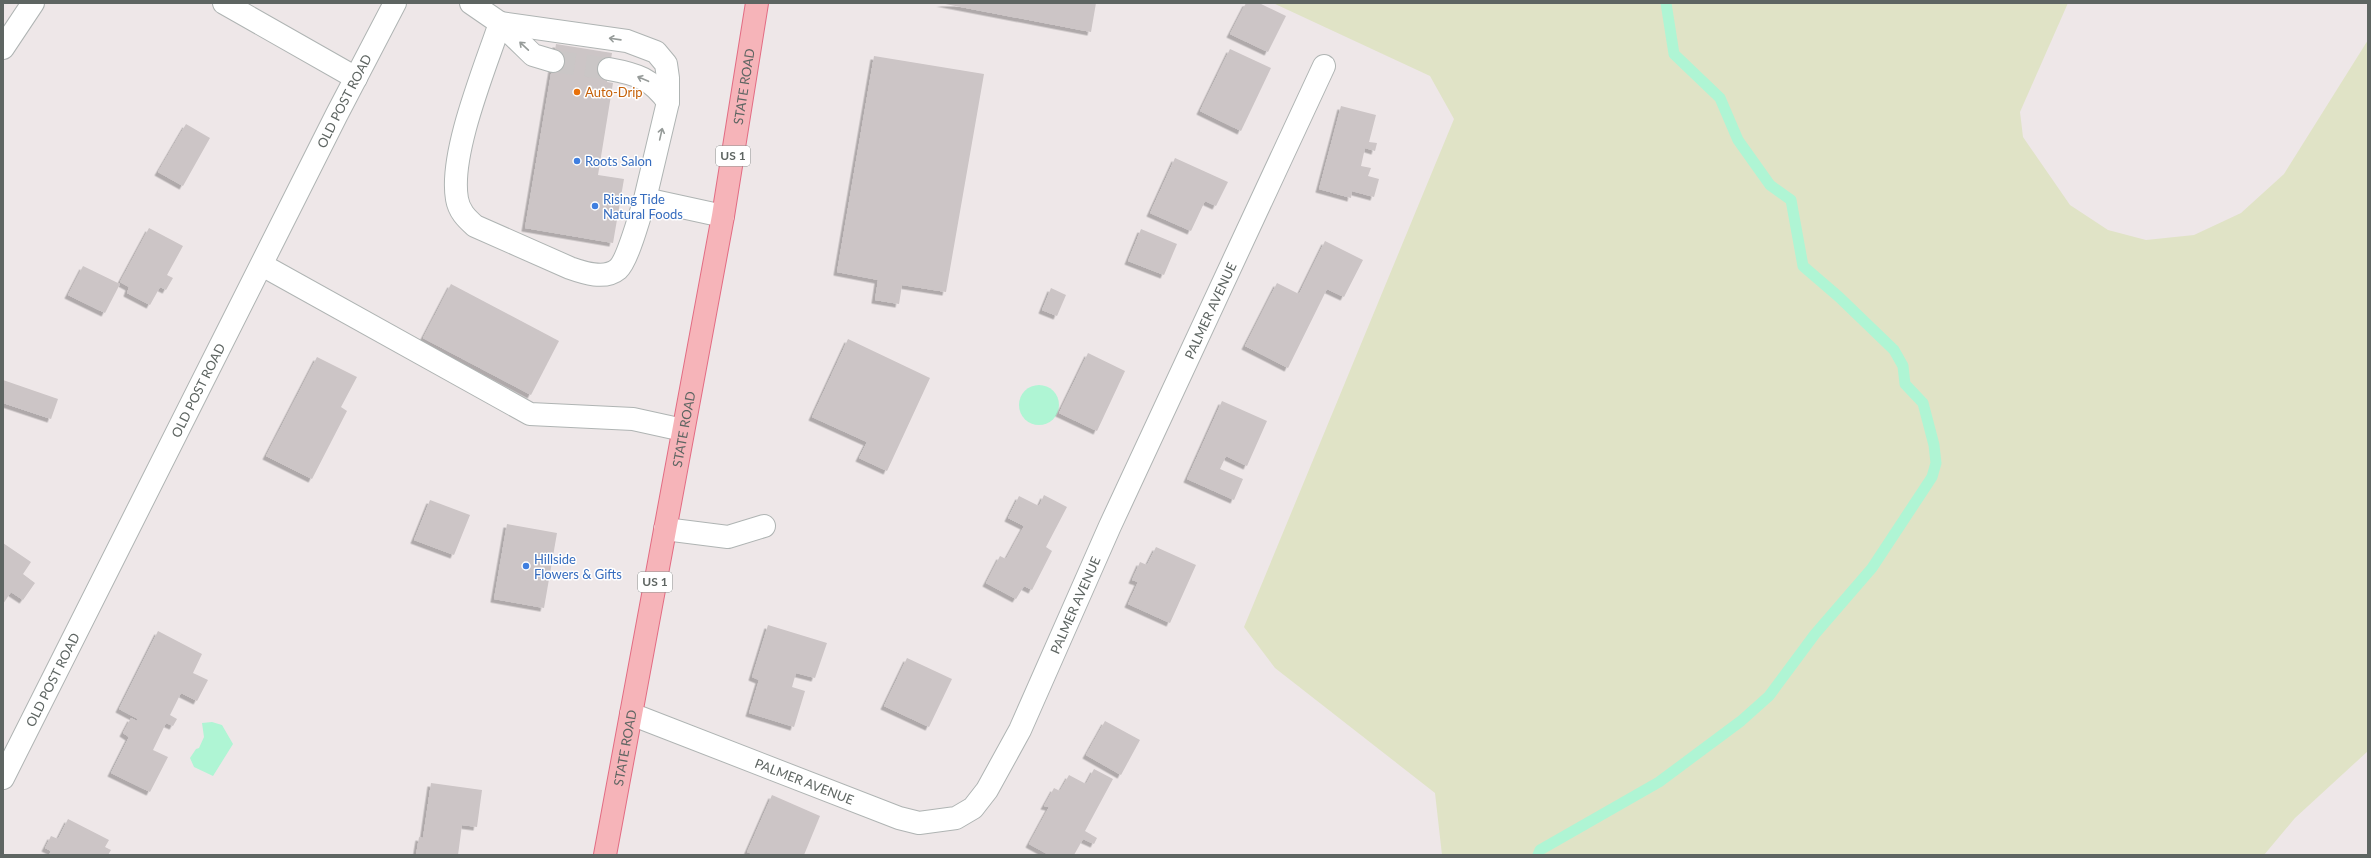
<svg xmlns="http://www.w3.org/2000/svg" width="2371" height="858" viewBox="0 0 2371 858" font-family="Lato,sans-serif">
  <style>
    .green { fill: #e0e3c6 }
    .water { fill: #aff5d4 }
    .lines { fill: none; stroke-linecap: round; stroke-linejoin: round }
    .stream { stroke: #aff5d4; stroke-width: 11 }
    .building { fill: #ccc5c6; filter: url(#shadow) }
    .minor-tunnel { stroke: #cac6c6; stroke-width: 22; stroke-dasharray: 22 11; stroke-linecap: butt }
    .minor-casing { stroke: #afb4b3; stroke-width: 24 }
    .major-casing { stroke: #e26c83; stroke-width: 24 }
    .minor { stroke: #fff; stroke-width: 22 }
    .major { stroke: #f6b4b9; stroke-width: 22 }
    .oneway { stroke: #969b99 }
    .food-dot { fill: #e8710a; stroke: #fff; stroke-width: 1.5 }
    .shop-dot { fill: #3f7fe0; stroke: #fff; stroke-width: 1.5 }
    .labels { text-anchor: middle; stroke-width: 3; stroke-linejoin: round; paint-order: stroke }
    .shield { fill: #fff; stroke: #8e9391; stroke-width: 1 }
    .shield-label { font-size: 12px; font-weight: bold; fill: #5e6562 }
    .street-label { font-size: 13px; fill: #5e6562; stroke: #fff }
    .food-label { font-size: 13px; fill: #c56008; stroke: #fff; text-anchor: start }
    .shop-label { font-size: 13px; fill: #366cbe; stroke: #fff; text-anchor: start }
  </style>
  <defs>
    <filter id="shadow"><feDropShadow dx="-3.5" dy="3.5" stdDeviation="0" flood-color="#0004"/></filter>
  </defs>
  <rect width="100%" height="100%" fill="#eee7e8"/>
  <polygon class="green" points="1273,3 2068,3 2020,112 2023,137 2070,205 2108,230 2146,240 2194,235 2241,213 2284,174 2368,40 2368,751 2295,818 2264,855 1442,855 1435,793 1275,668 1244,627 1454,119 1430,76"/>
  <g class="water">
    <circle cx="1039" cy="405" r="20"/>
    <polygon points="212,722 222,725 233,744 213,776 194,767 190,758 196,749 199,748 204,737 202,723"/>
  </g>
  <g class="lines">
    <polyline class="stream" points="1538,855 1540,850 1659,782 1741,721 1769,696 1815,634 1872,568 1932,477 1936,463 1934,445 1923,403 1905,384 1903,366 1894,350 1839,297 1803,266 1791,200 1770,185 1738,140 1720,98 1674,54 1666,3"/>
  </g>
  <g class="building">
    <polygon points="940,3 1096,3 1091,32"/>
    <polygon points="1246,3 1259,3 1286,16 1268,52 1230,34"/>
    <polygon points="556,44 612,53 607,82 613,83 598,175 624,179 613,243 525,228"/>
    <polygon points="1230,49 1271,68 1241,131 1200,111"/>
    <polygon points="874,56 984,74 946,292 902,285 899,304 875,300 878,280 837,272"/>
    <polygon points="1341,106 1376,115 1369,142 1377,143 1375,151 1365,148 1361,166 1371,168 1368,176 1379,179 1374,197 1352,191 1351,198 1319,189"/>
    <polygon points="186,124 210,138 183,186 158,172"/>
    <polygon points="1175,158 1228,182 1216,206 1205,201 1191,231 1150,213"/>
    <polygon points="149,228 183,246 167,275 173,278 166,290 160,287 150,305 127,293 129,287 120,282"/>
    <polygon points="1141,229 1177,244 1164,275 1128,261"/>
    <polygon points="1325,241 1363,260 1344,297 1327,289 1288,368 1245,346 1277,283 1299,294"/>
    <polygon points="83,266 120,284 105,313 68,295"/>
    <polygon points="451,284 559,341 531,395 423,338"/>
    <polygon points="1051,288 1066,295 1057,316 1042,310"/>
    <polygon points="848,339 930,378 887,471 859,458 867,442 812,417"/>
    <polygon points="1088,353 1125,371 1097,431 1059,413"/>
    <polygon points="317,357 357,377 341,407 347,411 312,479 266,456"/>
    <polygon points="3,380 58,399 51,419 3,403"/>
    <polygon points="1222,401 1267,421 1247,466 1226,456 1220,469 1243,479 1234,500 1187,479"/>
    <polygon points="1044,495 1067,507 1046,547 1052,551 1032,590 1024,586 1016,599 986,583 1000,556 1006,559 1024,526 1008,518 1019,496 1039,506"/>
    <polygon points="430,500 470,515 454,555 414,540"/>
    <polygon points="507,524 557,533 544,608 494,599"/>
    <polygon points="3,543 31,562 23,574 35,583 23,600 11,592 3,604"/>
    <polygon points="1156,547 1196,565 1170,623 1128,604 1138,582 1132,580 1140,562 1147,565"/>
    <polygon points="768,625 827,643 815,678 796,673 792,687 805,691 794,727 749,713 759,680 752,677"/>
    <polygon points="158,631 202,654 193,673 208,680 197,701 181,693 170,715 177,719 173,726 166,723 153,750 168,757 150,792 111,773 129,737 123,733 131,718 137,721 138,719 119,709"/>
    <polygon points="907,658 952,679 929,727 884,706"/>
    <polygon points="1105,721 1140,740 1121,775 1086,755"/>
    <polygon points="1094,769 1113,779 1085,831 1097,838 1094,844 1083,839 1074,855 1049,855 1029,844 1049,807 1044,806 1054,788 1060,791 1069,775 1086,784"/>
    <polygon points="431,783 482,790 477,827 462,825 458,855 416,855 419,837 423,838"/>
    <polygon points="772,795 820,816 804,855 755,855 747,852"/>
    <polygon points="68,819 109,840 105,847 111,850 108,855 49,855 51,851 45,848 51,836 58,839"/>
  </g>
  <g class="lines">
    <polyline class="minor-tunnel" points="553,61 609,69"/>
    <defs>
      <g id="minor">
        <polyline points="224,3 356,78"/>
        <path d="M471,3L500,23C485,68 449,154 457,199C459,211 466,218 475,226L570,268C584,273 605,280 618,269C628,260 640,214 645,199L723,216"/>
        <polyline points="500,23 627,41 656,52 666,64 668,78 668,102 645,199"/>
        <polyline points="500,23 533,55 553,61"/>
        <polyline points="3,48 33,3"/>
        <path d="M609,69C637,74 652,79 668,102"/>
        <polyline points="262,265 530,414 633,419 683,430"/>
        <polyline points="665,529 728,537 764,526"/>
        <path id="s1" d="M631,714L899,818L919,823L956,818L973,808L987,790L1020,730L1110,526L1324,66"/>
        <path id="s2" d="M3,778L337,114L395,3"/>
      </g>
      <g id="major">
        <path id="s3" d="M605,855L723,216L757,3"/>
      </g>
    </defs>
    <use href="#minor" class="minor-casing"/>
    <use href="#major" class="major-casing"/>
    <use href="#minor" class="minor"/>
    <use href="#major" class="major"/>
  </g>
  <defs><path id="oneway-shaft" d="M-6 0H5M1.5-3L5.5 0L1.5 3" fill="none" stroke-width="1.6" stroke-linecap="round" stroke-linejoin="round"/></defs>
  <g class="oneway">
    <use href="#oneway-shaft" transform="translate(615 39) rotate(-172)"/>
    <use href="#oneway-shaft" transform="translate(524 46) rotate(-137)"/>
    <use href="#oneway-shaft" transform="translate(643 79) rotate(-157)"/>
    <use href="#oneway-shaft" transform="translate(661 134) rotate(-77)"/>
  </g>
  <circle class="food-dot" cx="577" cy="92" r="4"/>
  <g class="shop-dot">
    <circle cx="577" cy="161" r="4"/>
    <circle cx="595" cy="206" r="4"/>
    <circle cx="526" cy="566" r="4"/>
  </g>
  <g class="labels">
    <g class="shield">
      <rect x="716" y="146" width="34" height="20" rx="3"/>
      <rect x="638" y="572" width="34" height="20" rx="3"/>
    </g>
    <g class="shield-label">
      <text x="733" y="160">US 1</text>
      <text x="655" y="586">US 1</text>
    </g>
    <g class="street-label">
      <text dy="5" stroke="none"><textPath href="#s3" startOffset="781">STATE ROAD</textPath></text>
      <text dy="5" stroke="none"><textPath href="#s2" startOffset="758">OLD POST ROAD</textPath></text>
      <text dy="5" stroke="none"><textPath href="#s1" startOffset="917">PALMER AVENUE</textPath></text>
      <text dy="5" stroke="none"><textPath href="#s2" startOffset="434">OLD POST ROAD</textPath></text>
      <text dy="5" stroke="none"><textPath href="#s3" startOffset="433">STATE ROAD</textPath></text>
      <text dy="5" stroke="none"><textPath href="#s1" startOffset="593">PALMER AVENUE</textPath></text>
      <text dy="5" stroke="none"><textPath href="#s2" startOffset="110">OLD POST ROAD</textPath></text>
      <text dy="5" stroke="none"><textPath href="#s3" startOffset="109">STATE ROAD</textPath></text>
      <text dy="5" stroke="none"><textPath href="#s1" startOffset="186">PALMER AVENUE</textPath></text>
    </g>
    <g class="food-label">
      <text x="585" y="97">Auto-Drip</text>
    </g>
    <g class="shop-label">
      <text x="585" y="166">Roots Salon</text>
      <text x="603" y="204">Rising Tide<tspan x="603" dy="15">Natural Foods</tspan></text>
      <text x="534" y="564">Hillside<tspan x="534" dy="15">Flowers &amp; Gifts</tspan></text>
    </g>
  </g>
  <rect width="2371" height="858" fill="none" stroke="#5e6562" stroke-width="8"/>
</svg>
